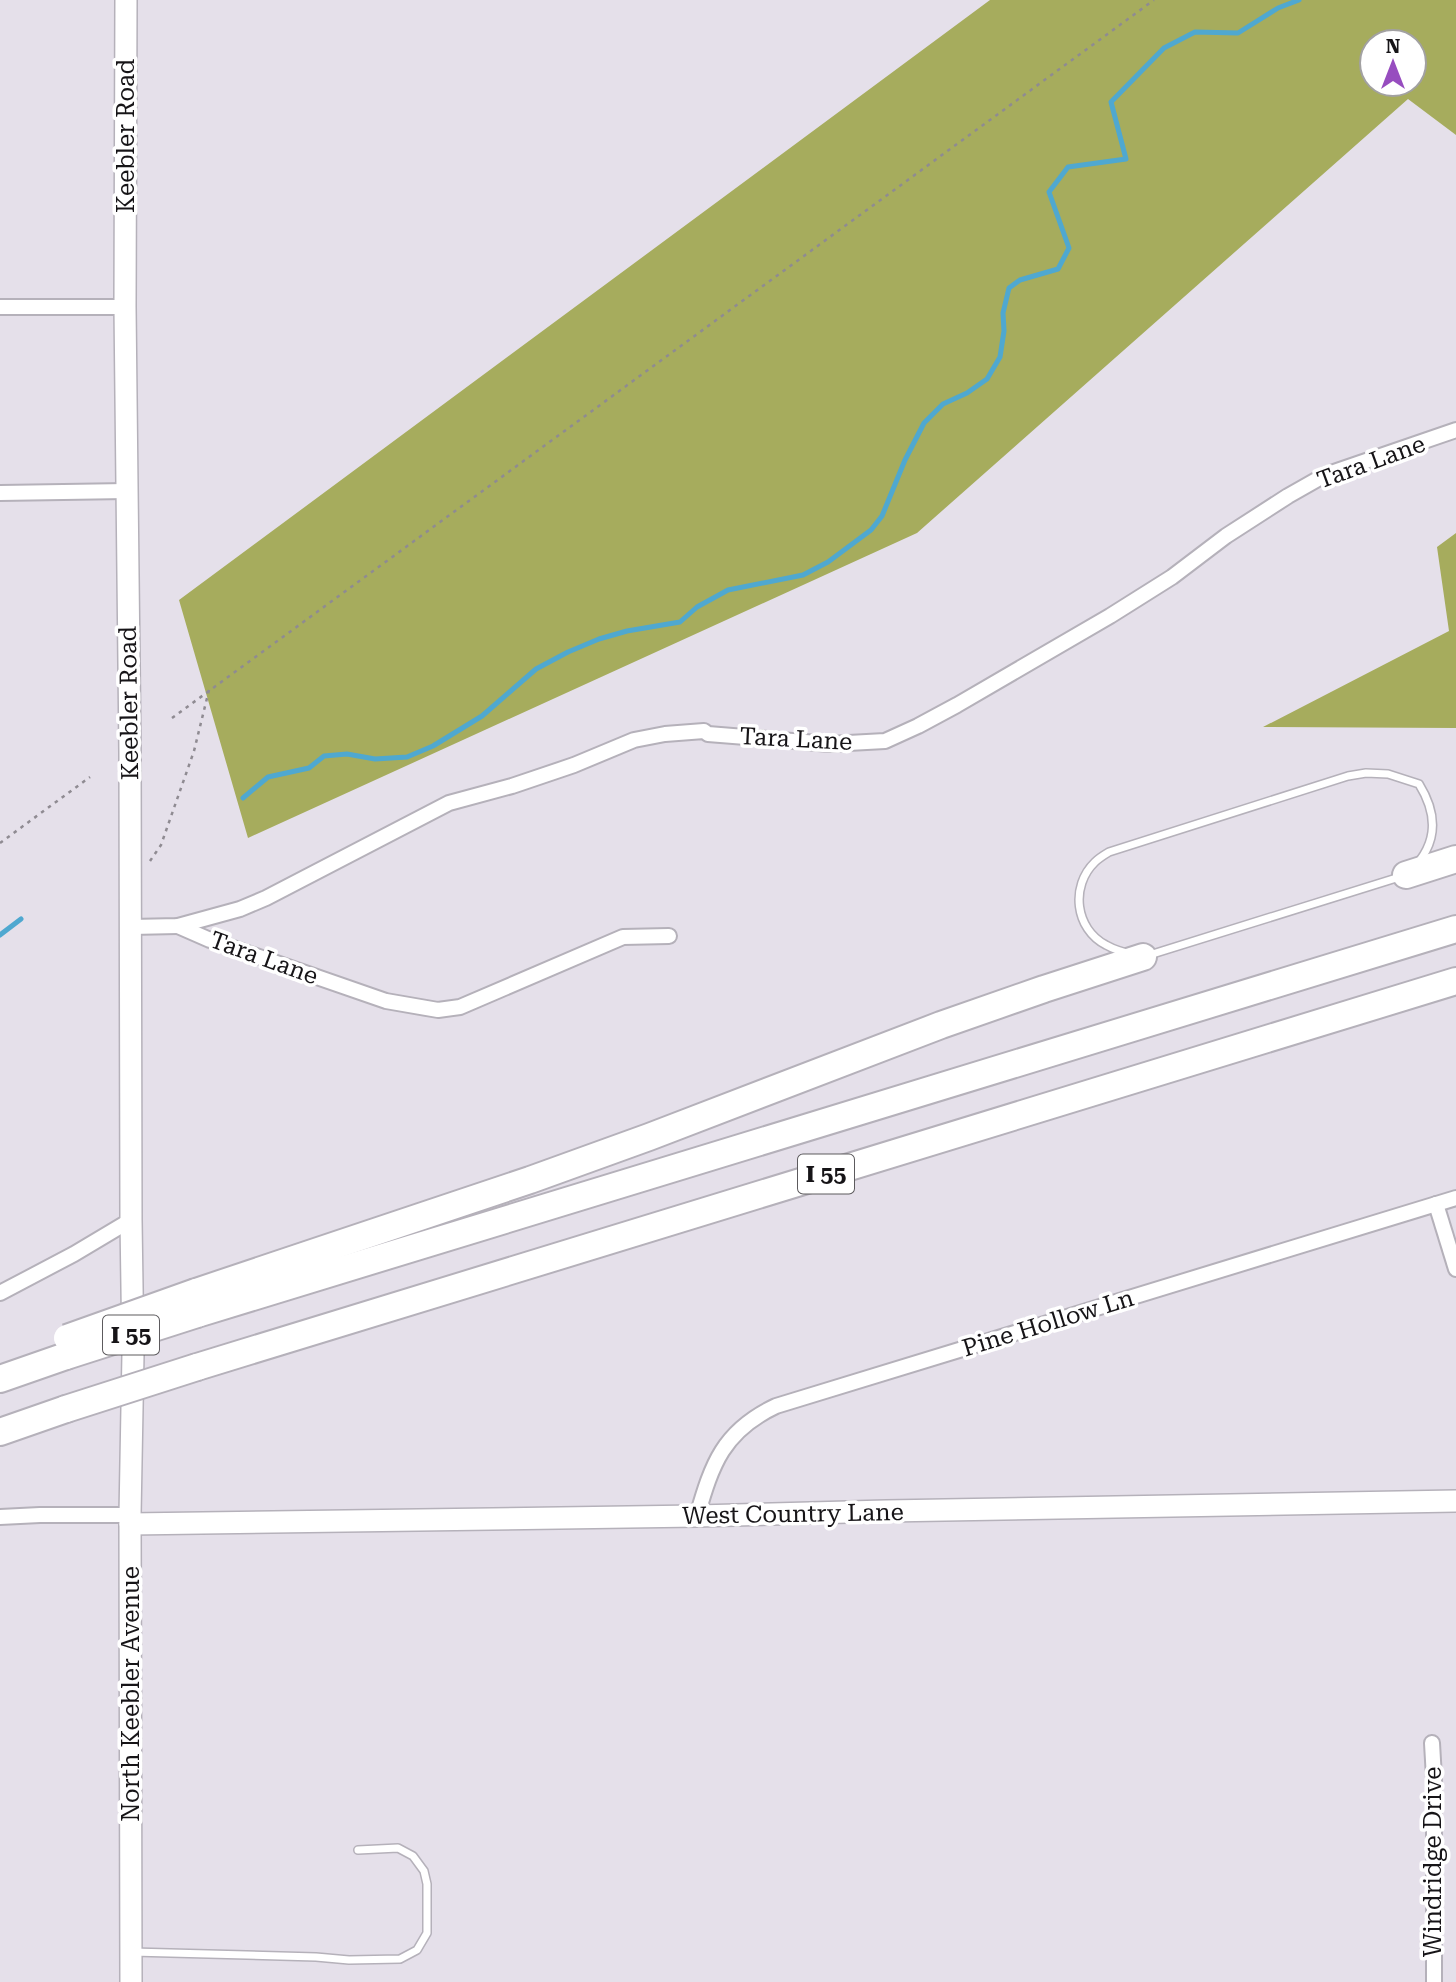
<svg xmlns="http://www.w3.org/2000/svg" width="1456" height="1982" viewBox="0 0 1456 1982" font-family="'Roboto Serif',serif">
  <style>
    .forest { fill: #a6ac5d; fill-rule: evenodd }
    .lines { fill: none; stroke-linecap: round; stroke-linejoin: round }
    .stream { stroke: #4fa8d0; stroke-width: 5 }
    .lane-casing { stroke: #b5b1ba; stroke-width: 10 }
    .street-casing { stroke: #b5b1ba; stroke-width: 18 }
    .secondary-casing { stroke: #b5b1ba; stroke-width: 24 }
    .highway-casing { stroke: #b5b1ba; stroke-width: 30 }
    .path { stroke: #8f8b92; stroke-width: 2.5; stroke-dasharray: 3.5 5; stroke-linecap: butt }
    .lane { stroke: #fff; stroke-width: 7 }
    .street { stroke: #fff; stroke-width: 14 }
    .secondary { stroke: #fff; stroke-width: 21 }
    .highway { stroke: #fff; stroke-width: 26 }
    .highway-bridge-casing { stroke: #b5b1ba; stroke-width: 30; stroke-linecap: butt }
    .highway-bridge { stroke: #fff; stroke-width: 26 }
    .labels { text-anchor: middle; stroke-width: 7; stroke-linejoin: round; paint-order: stroke }
    .shield { fill: #fff; stroke: #5c5a5d; stroke-width: 2 }
    .shield-label { font-size: 23px; font-weight: bold; fill: #161417 }
    .street-label { font-size: 24px; fill: #161417; stroke: #fff }
  </style>
  <rect width="100%" height="100%" fill="#e5e0ea"/>
  <g class="forest">
    <path d="M990,0H1456V135L1408,99L917,533L248,838L179,600ZM1414,42V84H1372V42Z"/>
    <polygon points="1456,533 1456,728 1263,727 1449,631 1437,547"/>
  </g>
  <g class="lines">
    <g class="stream">
      <polyline points="243,798 268,777 309,768 324,756 347,754 375,759 407,757 433,746 482,716 536,669 568,652 599,639 627,631 680,622 697,607 728,590 803,575 828,562 871,530 882,516 905,460 924,423 943,404 967,393 987,379 1000,357 1004,331 1003,313 1009,288 1020,280 1058,269 1069,248 1049,192 1068,167 1126,159 1111,102 1164,48 1195,32 1238,33 1278,8 1299,0"/>
      <polyline points="0,935 21,919"/>
    </g>
    <defs>
      <g id="lane">
        <path d="M1366,773L1388,774L1419,784C1440,818 1437,848 1406,875L1143,957C1130,954 1118,952 1106,945C1075,929 1070,886 1095,862C1099,858 1104,855 1109,852L1348,776Z"/>
        <polyline points="132,1952 316,1957 349,1960 400,1959 417,1950 427,1933 427,1884 424,1871 413,1856 398,1848 358,1850"/>
      </g>
      <g id="street">
        <polyline points="0,307 125,307"/>
        <polyline points="0,493 127,491"/>
        <polyline points="178,926 210,940 386,1001 438,1010 460,1007 623,937 669,936"/>
        <polyline points="131,927 178,926 240,909 266,898 449,803 512,786 574,765 634,740 665,734 704,731 708,734 830,744 885,741 918,726 957,705 1110,616 1172,577 1226,536 1288,496 1325,475 1456,430"/>
        <polyline points="1436,1204 1456,1269"/>
        <polyline points="0,1293 74,1254 131,1220"/>
        <path d="M697,1516C712,1464 723,1431 776,1406L1456,1198"/>
        <polyline points="0,1517 40,1515 130,1515"/>
        <polyline points="1432,1743 1434,1778 1434,1982"/>
      </g>
      <g id="secondary">
        <polyline points="126,0 125,307 130,753 131,1220 133,1354 130,1515 131,1982"/>
        <polyline points="130,1524 697,1516 886,1511 1456,1501"/>
      </g>
      <g id="highway">
        <polyline points="1406,875 1456,859"/>
        <polyline points="196,1292 530,1180 649,1137 941,1025 1044,989 1143,957"/>
        <polyline points="197,1314 1456,929"/>
        <polyline points="197,1367 1456,981"/>
        <polyline points="0,1379 66,1356"/>
        <polyline points="0,1432 66,1409"/>
      </g>
    </defs>
    <use href="#lane" class="lane-casing"/>
    <use href="#street" class="street-casing"/>
    <use href="#secondary" class="secondary-casing"/>
    <use href="#highway" class="highway-casing"/>
    <g class="path">
      <polyline points="172,718 1154,0"/>
      <polyline points="0,843 90,777"/>
      <polyline points="150,861 161,845 194,751 209,690"/>
    </g>
    <use href="#lane" class="lane"/>
    <use href="#street" class="street"/>
    <use href="#secondary" class="secondary"/>
    <use href="#highway" class="highway"/>
    <defs>
      <g id="highway-bridge">
        <polyline points="67,1338 196,1292"/>
        <polyline points="66,1356 197,1314"/>
        <polyline points="66,1409 197,1367"/>
      </g>
    </defs>
    <use href="#highway-bridge" class="highway-bridge-casing"/>
    <use href="#highway-bridge" class="highway-bridge"/>
  </g>
  <g class="labels">
    <g class="shield">
      <rect x="798" y="1154.5" width="56" height="39" rx="5"/>
      <rect x="103" y="1315.5" width="56" height="39" rx="5"/>
    </g>
    <g class="shield-label">
      <text x="826" y="1182">I 55</text>
      <text x="131" y="1343">I 55</text>
    </g>
    <g class="street-label">
      <text transform="translate(126 136) rotate(-90)" y="8">Keebler Road</text>
      <text transform="translate(1371 462) rotate(-20)" y="8">Tara Lane</text>
      <text transform="translate(129 703) rotate(-91)" y="8">Keebler Road</text>
      <text transform="translate(796 739) rotate(3)" y="8">Tara Lane</text>
      <text transform="translate(264 958) rotate(20)" y="8">Tara Lane</text>
      <text transform="translate(1048 1323) rotate(-17)" y="8">Pine Hollow Ln</text>
      <text transform="translate(793 1514) rotate(-1)" y="8">West Country Lane</text>
      <text transform="translate(131 1694) rotate(-90)" y="8">North Keebler Avenue</text>
      <text transform="translate(1433 1862) rotate(-90)" y="8">Windridge Drive</text>
    </g>
  </g>
  <g transform="translate(1393 63)"><circle r="33" fill="#ffffff" stroke="#a2a1a2" stroke-width="2"/>
  <path d="M0-5L12 26L0 18L-12 26Z" fill="#974dbf"/>
  <text y="-10" font-size="19" font-weight="bold" text-anchor="middle" fill="#161417">N</text>
  </g>
</svg>
